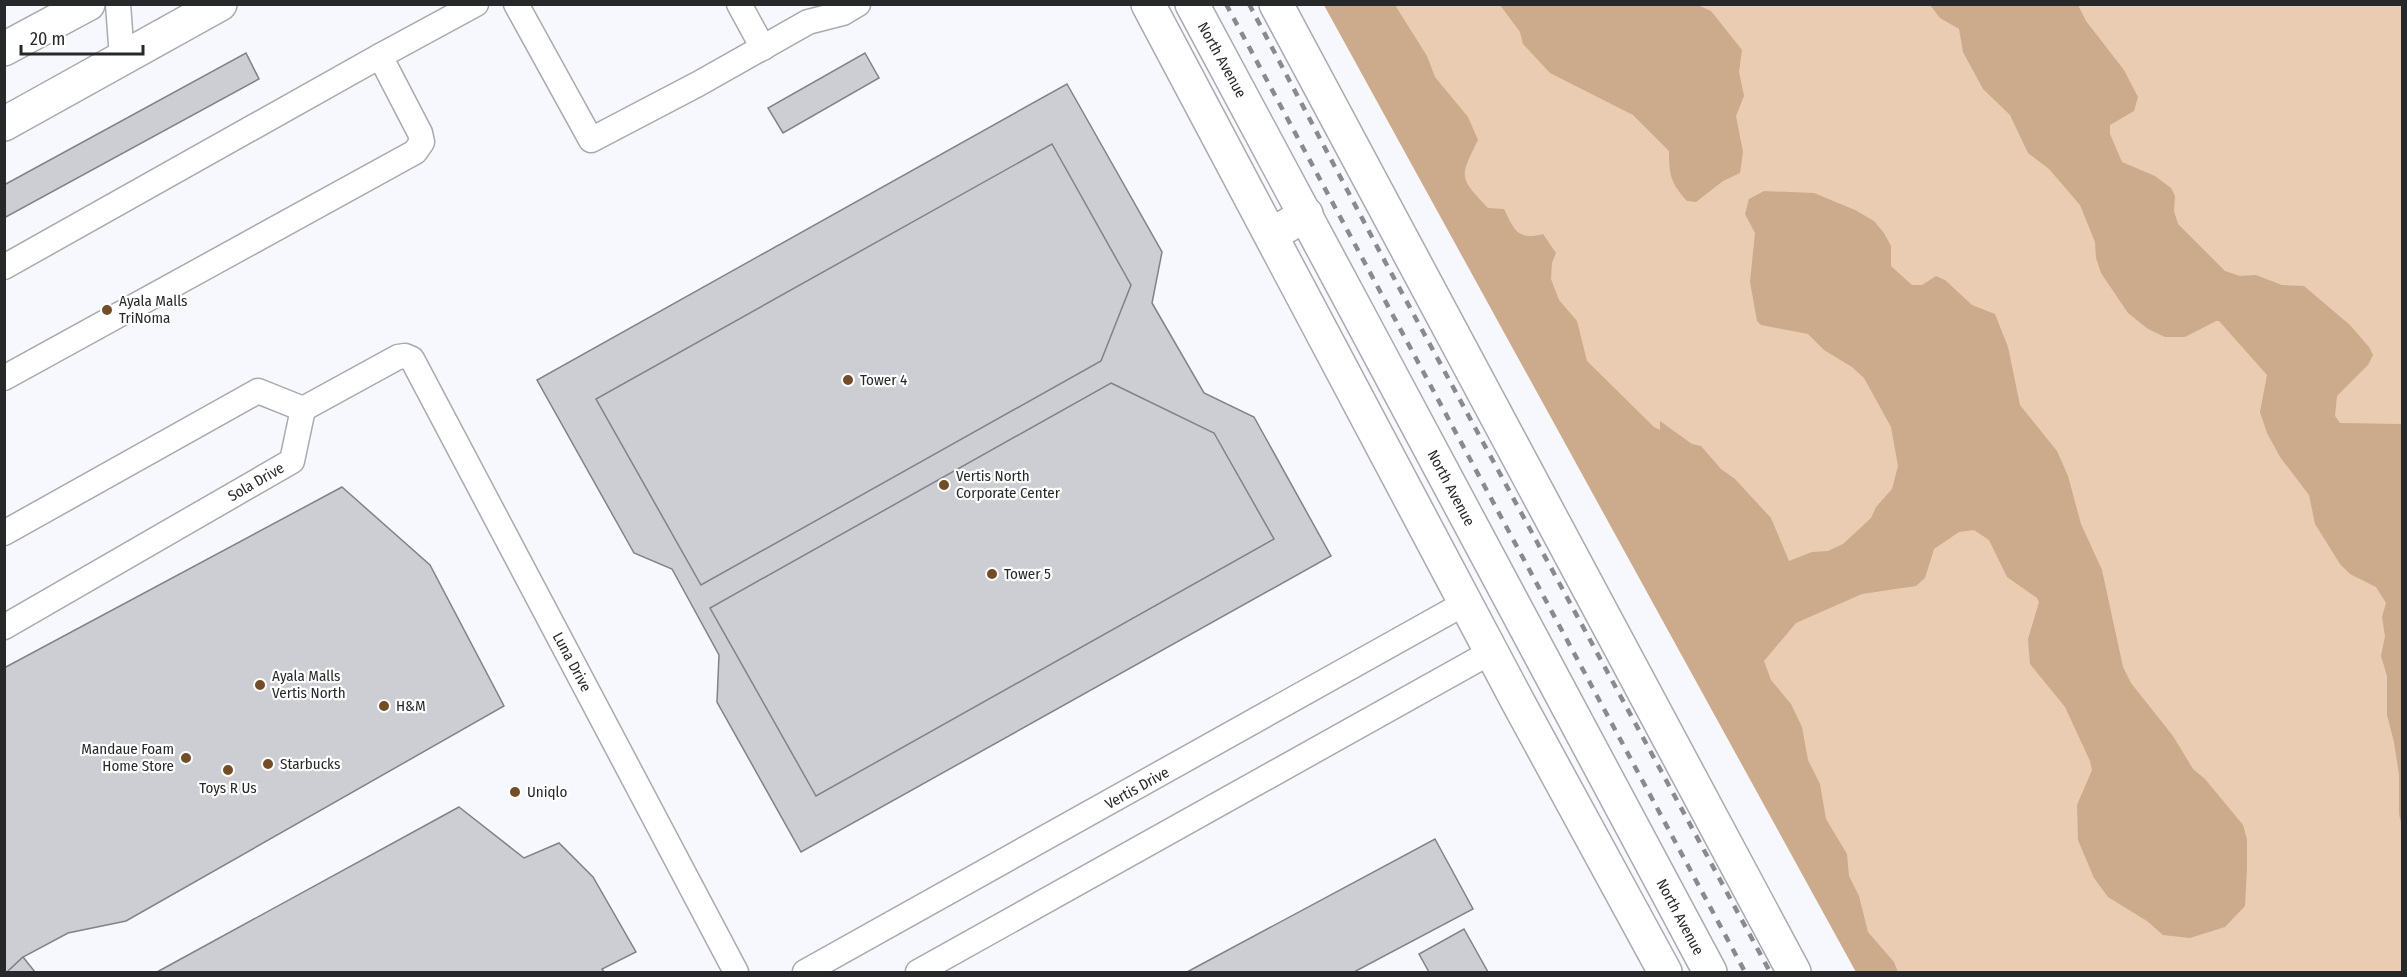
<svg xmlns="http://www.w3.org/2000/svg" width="2407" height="977" viewBox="0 0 2407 977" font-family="'Fira Sans Condensed',sans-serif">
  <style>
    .green { fill: #e9ccb1 }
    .forest { fill: #ccab8d }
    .building { fill: #cdced4; stroke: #818287; stroke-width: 1.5 }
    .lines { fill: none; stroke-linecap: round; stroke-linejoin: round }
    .lane-casing { stroke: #a9a9af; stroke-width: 27 }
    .street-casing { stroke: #a9a9af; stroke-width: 36 }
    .secondary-casing { stroke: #a9a9af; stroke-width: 36 }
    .primary-casing { stroke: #a9a9af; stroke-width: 36 }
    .lane { stroke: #fff; stroke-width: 24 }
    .street { stroke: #fff; stroke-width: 33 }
    .secondary { stroke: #fff; stroke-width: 33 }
    .primary { stroke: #fff; stroke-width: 33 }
    .rail { stroke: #898a8e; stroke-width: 4.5; stroke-dasharray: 8 8; stroke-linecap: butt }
    .poi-dot { fill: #724d28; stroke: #fff; stroke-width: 2 }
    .labels { text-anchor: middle; stroke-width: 4.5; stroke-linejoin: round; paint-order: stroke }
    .street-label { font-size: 15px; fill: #27282a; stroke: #fff }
    .poi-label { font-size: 15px; fill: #27282a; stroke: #fff; text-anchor: start }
  </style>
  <rect width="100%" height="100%" fill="#f7f8fe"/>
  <polygon class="green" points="1324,5 2402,5 2402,972 1856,972"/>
  <g class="forest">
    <path d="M1695,4L1711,11L1742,50L1739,72L1744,96L1736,116L1743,152L1740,173L1723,181L1696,202L1687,201C1671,183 1669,176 1669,151L1633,115L1550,73L1523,44L1520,32L1500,5Z"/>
    <path d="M1324,5H1395L1427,56L1435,77L1468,117L1478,140C1459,178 1459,177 1488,208L1504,209C1514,229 1517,241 1543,234L1556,253L1552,263L1551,279L1559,300L1577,321L1587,361L1654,427L1660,430V421L1692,444L1701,446L1721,469L1735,479L1771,518L1789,561L1812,552L1828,551L1843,544L1871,518L1876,507L1892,489L1898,466L1891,427L1864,378L1852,367L1824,350L1808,334L1761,325L1757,321L1750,282L1755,233L1745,214L1749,199L1764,191L1814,193L1855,210L1874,221L1884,233L1891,246V266L1912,285H1922L1936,276L1945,280L1972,305L1995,314L2008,347L2020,405L2057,451L2068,476L2081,524L2102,570L2123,667L2131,683L2173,736L2193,769L2205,779L2243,825L2247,839V868L2245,906L2225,927L2190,938L2163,935L2147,921L2108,897L2094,878L2078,840L2077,805L2092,770L2090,761L2065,707L2030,664L2028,639L2039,602L2037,598L2007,577L1989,540L1974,530L1959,532L1934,549L1925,578L1916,586L1862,594L1796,623L1764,661L1771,680L1791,704L1802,727L1808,760L1820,784L1826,819L1847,854L1849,876L1859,896L1868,932L1894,962L1898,972H1856Z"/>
    <polygon points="1930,5 2078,5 2086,21 2124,70 2138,97 2134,111 2110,125 2110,134 2122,162 2155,176 2171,188 2175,196 2174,211 2178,224 2225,271 2240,276 2256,275 2282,285 2304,286 2350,325 2369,347 2373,355 2368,365 2337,396 2335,416 2340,423 2402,424 2402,827 2399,814 2399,775 2394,742 2387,715 2387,676 2381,656 2385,636 2382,617 2386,603 2376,587 2350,574 2340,564 2315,524 2309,495 2280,457 2267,433 2260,412 2267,375 2219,321 2216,321 2185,337 2165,337 2148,329 2128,313 2101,273 2096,258 2095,242 2080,205 2049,169 2028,153 2010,115 1983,89 1963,52 1959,29 1940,18"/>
  </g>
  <g class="building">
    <polygon points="246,53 259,79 4,218 4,185"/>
    <polygon points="865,53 879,78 783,133 768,108"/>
    <polygon points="1067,84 1162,252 1152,303 1204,393 1254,417 1331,556 801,852 717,702 719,655 672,569 634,553 537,380"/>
    <polygon points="1052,144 1131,285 1101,361 701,585 596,399"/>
    <polygon points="1111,383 1214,433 1274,539 816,796 710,608"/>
    <polygon points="342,487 430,565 504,706 126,921 68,933 23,957 7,972 4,972 4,668"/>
    <polygon points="459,807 524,858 559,843 593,877 636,952 602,969 604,972 157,972"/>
    <polygon points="1435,839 1473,909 1354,972 1187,972"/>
    <polygon points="1464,929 1488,972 1429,972 1419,954"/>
    <polygon points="23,957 35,972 7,972"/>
  </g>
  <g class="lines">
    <defs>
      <g id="lane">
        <polyline points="118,4 122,58"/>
        <polyline points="516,4 591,140 698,84 808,22 843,13 858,4"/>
        <polyline points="739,4 763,48"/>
        <polyline points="4,267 380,56 476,4"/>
        <polyline points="4,378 415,152 422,142 420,133 380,56"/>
        <polyline points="303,409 398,357 405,356 412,359 736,972"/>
        <polyline points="4,533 258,391 303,409"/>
        <polyline points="4,627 292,461 303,409"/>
        <polyline points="805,972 1467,602"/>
        <polyline points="918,972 1491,652"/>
      </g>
      <polyline id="street" points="1272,235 1306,214"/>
      <g id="secondary">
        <polyline points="4,49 88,4"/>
        <polyline points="4,124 220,4"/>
      </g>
      <g id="primary">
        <polyline points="1148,4 1518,702 1665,972"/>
        <path d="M1192,4C1366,326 1536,651 1710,972"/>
        <polyline points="1276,4 1794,972"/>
      </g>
    </defs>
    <use href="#lane" class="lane-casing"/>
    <use href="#street" class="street-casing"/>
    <use href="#secondary" class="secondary-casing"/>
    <use href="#primary" class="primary-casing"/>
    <use href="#lane" class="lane"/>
    <use href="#street" class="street"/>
    <use href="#secondary" class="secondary"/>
    <use href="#primary" class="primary"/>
    <g class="rail">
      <polyline points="1226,4 1745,972"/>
      <polyline points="1249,4 1382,256 1770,972"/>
    </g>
  </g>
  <g class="poi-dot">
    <circle cx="107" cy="310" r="6"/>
    <circle cx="848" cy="380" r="6"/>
    <circle cx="944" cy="485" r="6"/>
    <circle cx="992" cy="574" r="6"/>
    <circle cx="260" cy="685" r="6"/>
    <circle cx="384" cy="706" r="6"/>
    <circle cx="186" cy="758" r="6"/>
    <circle cx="268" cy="764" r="6"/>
    <circle cx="228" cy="770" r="6"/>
    <circle cx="515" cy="792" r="6"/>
  </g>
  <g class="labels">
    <g class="street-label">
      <text transform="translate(1222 60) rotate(61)" y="5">North Avenue</text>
      <text transform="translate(256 482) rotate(-30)" y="5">Sola Drive</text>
      <text transform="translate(1451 488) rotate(62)" y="5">North Avenue</text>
      <text transform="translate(572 662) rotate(62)" y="5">Luna Drive</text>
      <text transform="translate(1137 788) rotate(-29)" y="5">Vertis Drive</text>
      <text transform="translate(1680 917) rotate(62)" y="5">North Avenue</text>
    </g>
    <g class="poi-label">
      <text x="119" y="306">Ayala Malls<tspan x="119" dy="17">TriNoma</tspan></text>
      <text x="860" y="385">Tower 4</text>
      <text x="956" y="481">Vertis North<tspan x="956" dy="17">Corporate Center</tspan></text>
      <text x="1004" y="579">Tower 5</text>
      <text x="272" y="681">Ayala Malls<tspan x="272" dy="17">Vertis North</tspan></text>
      <text x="396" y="711">H&amp;M</text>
      <text x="174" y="754" text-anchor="end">Mandaue Foam<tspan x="174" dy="17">Home Store</tspan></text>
      <text x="280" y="769">Starbucks</text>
      <text x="228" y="793" text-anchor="middle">Toys R Us</text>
      <text x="527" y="797">Uniqlo</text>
    </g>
  </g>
  <rect width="2407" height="977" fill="none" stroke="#27282a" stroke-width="12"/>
  <path d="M21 45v9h122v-9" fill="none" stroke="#27282a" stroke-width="3"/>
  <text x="30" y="45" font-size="18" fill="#27282a" stroke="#ffffff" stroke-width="4.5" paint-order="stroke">20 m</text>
</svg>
